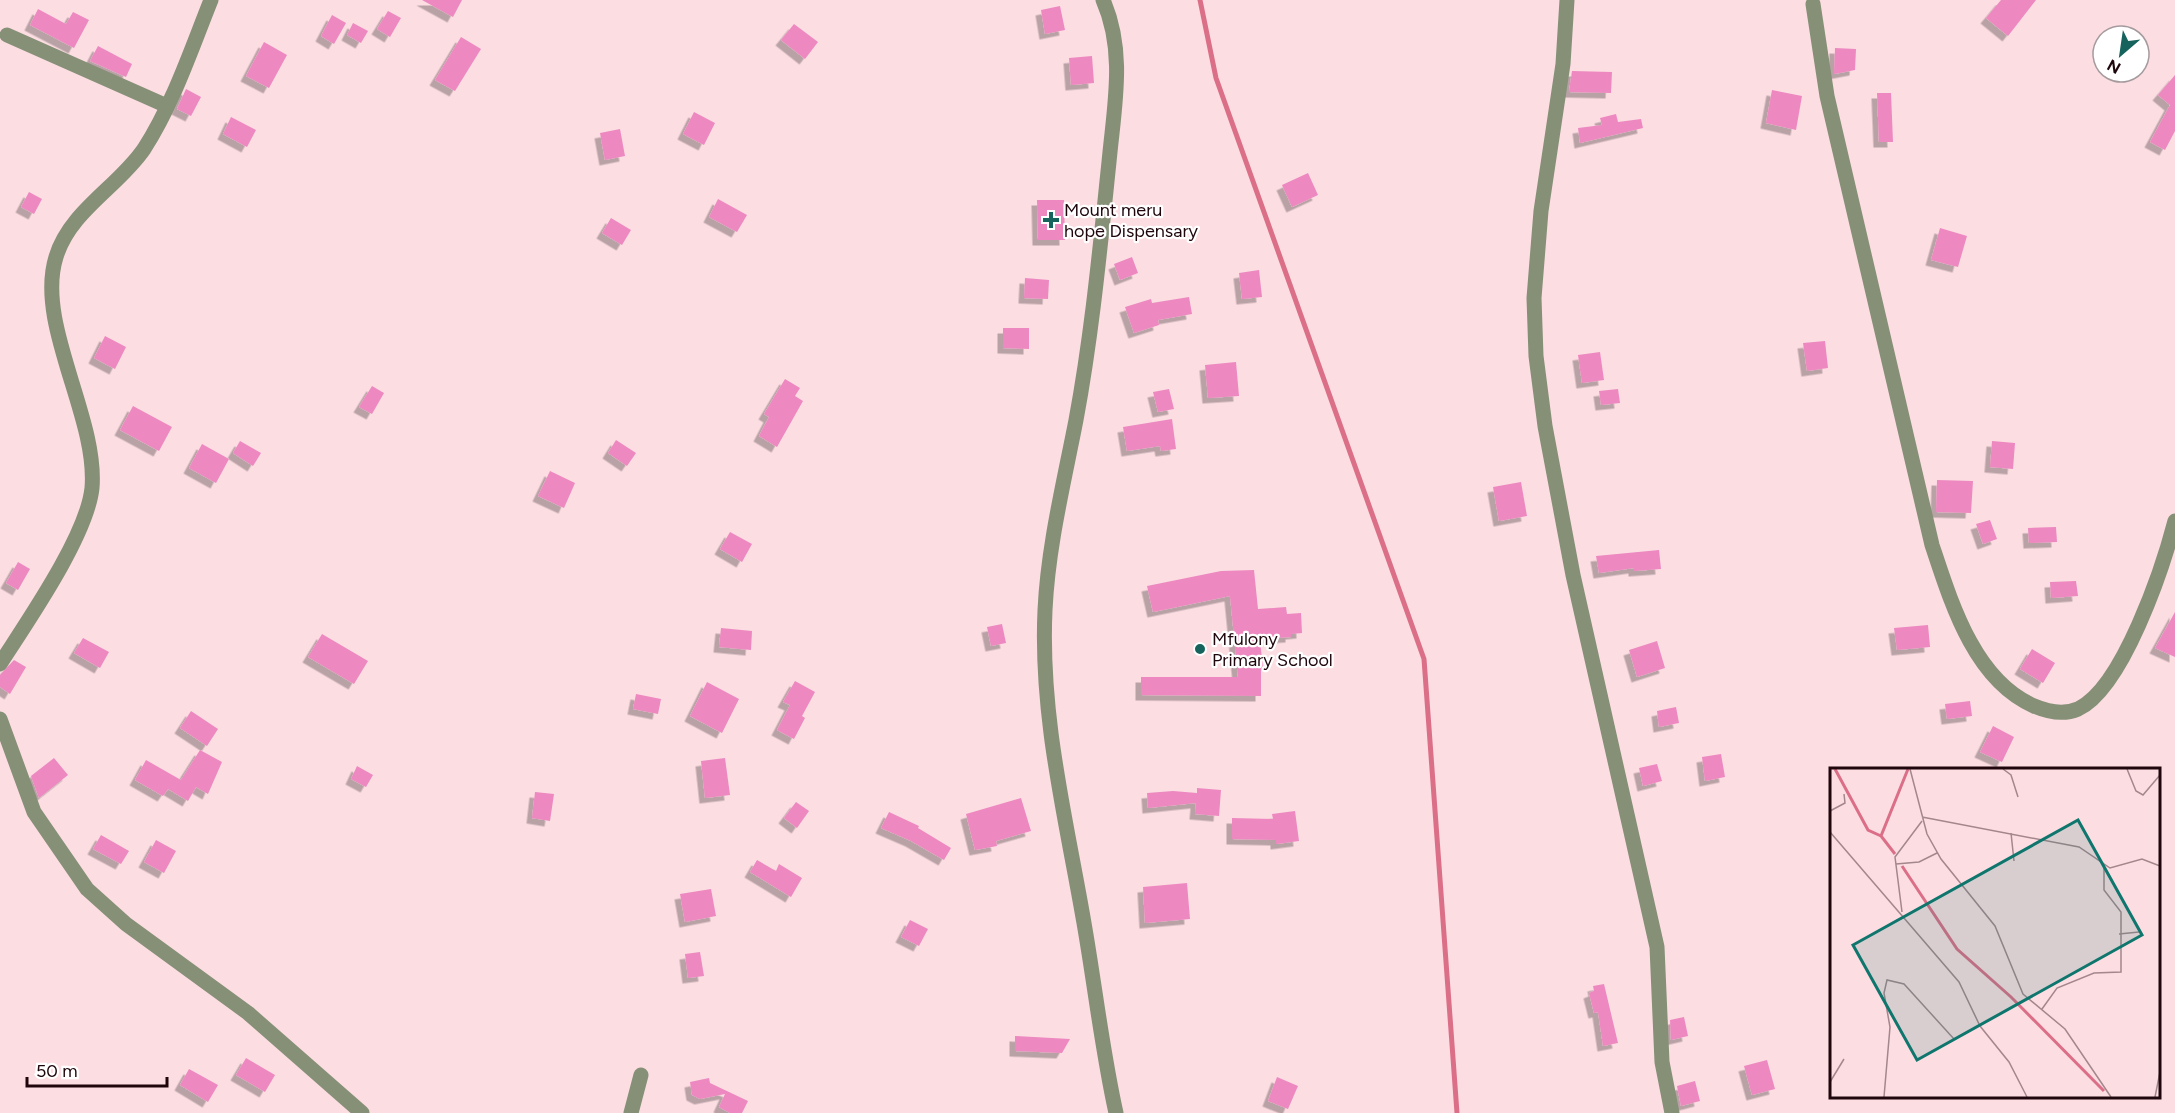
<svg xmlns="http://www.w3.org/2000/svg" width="2175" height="1113" viewBox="0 0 2175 1113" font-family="Figtree,sans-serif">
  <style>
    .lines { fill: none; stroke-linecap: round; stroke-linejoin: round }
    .stream { stroke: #dc6f88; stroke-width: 5 }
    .building { fill: #ed89c0; filter: url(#shadow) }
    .minor { stroke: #859077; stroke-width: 15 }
    .tertiary { stroke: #859077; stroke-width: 15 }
    .poi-dot { fill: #16635d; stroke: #fff; stroke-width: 2 }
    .labels { text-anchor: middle; stroke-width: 4.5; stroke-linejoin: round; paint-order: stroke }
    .poi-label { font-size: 18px; fill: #1e060c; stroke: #fff; text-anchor: start }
    .inset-river { fill: none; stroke: #dc6f88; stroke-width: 3 }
    .inset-road { fill: none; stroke: #a3878c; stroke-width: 1.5 }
    .view { fill: #0f766e; fill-opacity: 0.15; stroke: #0f766e; stroke-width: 3 }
    .inset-edge { fill: none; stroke: #1e060c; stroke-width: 3 }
  </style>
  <defs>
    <filter id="shadow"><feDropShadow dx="-5.5" dy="5.5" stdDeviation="0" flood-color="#0004"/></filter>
  </defs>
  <rect width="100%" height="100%" fill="#fcdde2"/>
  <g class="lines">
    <polyline class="stream" points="1200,0 1216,78 1424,659 1457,1113"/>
  </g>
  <g class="building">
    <polygon points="422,0 462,0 453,17"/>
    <polygon points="2001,0 2036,0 2008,36 1986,18"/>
    <polygon points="1060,6 1065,30 1045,34 1041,10"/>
    <polygon points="38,9 66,24 73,12 89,20 74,48 30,25"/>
    <polygon points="388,11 401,18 390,37 377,29"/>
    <polygon points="332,15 346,23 334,44 321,36"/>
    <polygon points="353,23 368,31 361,43 347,35"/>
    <polygon points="794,24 818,42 805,59 781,40"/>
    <polygon points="461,37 481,49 455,91 435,80"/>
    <polygon points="264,42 287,55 269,88 246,76"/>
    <polygon points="98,46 132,64 126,77 90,61"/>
    <polygon points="1835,48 1856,49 1855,70 1834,74"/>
    <polygon points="1092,56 1094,83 1071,85 1069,58"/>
    <polygon points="1572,71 1612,72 1611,93 1569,92"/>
    <polygon points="2175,75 2175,131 2165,150 2150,142 2170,105 2158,95"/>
    <polygon points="186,89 201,97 191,116 177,109"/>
    <polygon points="1772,90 1802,96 1796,130 1766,123"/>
    <polygon points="1877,93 1891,93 1893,142 1879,142"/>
    <polygon points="694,112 715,123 704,145 683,134"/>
    <polygon points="1616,114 1618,122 1641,119 1643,128 1580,143 1578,128 1602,125 1600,118"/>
    <polygon points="231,117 256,130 247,147 223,134"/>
    <polygon points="620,129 625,156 605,160 600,133"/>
    <polygon points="1308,173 1318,195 1292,207 1282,185"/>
    <polygon points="29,192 42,199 34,214 21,207"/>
    <polygon points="718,199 747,215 737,232 709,217"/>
    <polygon points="1037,200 1064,200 1065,240 1038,240"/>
    <polygon points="611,218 631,230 622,245 602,233"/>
    <polygon points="1940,228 1967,236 1958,267 1931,260"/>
    <polygon points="1132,257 1138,273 1120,280 1114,264"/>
    <polygon points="1259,270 1262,297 1242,299 1239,273"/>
    <polygon points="1025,278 1049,280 1048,299 1024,298"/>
    <polygon points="1189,297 1192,314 1158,320 1159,325 1134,333 1125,307 1151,299 1152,303"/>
    <polygon points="1003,328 1029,328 1029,349 1003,348"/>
    <polygon points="105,336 126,347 115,369 94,358"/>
    <polygon points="1825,341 1828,368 1807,371 1803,343"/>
    <polygon points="1600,352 1604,380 1582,383 1578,355"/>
    <polygon points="1236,362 1239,396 1208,398 1205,365"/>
    <polygon points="785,379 800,388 795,396 803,401 777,447 759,436 769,417 764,414"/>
    <polygon points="372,386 384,393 372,414 359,407"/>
    <polygon points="1169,389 1174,409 1158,412 1153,392"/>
    <polygon points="1618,389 1620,403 1601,405 1599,391"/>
    <polygon points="133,406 172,427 159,451 120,430"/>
    <polygon points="1172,419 1176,449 1161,451 1160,446 1127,451 1123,427"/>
    <polygon points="616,440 636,453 627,466 608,453"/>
    <polygon points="240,441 261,453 253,466 233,453"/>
    <polygon points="1992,441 2015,443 2013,469 1990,467"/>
    <polygon points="202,444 229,459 216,483 189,468"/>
    <polygon points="550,471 575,483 564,508 538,496"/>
    <polygon points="1937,480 1973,481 1971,513 1936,512"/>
    <polygon points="1521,482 1527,516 1499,521 1493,487"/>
    <polygon points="1990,520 1997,539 1983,544 1976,524"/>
    <polygon points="2056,527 2057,542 2029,543 2028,528"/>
    <polygon points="730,532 752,544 742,562 720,549"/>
    <polygon points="1659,550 1661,569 1634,571 1634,568 1599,573 1596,556"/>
    <polygon points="18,562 30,569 18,590 6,583"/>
    <polygon points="1254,570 1258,609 1286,607 1287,614 1301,613 1302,633 1291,634 1291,637 1260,639 1263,670 1261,671 1261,696 1141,695 1141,677 1238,677 1230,596 1153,612 1147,586 1221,571"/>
    <polygon points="2076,581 2078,596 2051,598 2050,582"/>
    <polygon points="2175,612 2175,657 2155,648"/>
    <polygon points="1002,624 1006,643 991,646 987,627"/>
    <polygon points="1928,625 1930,647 1897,650 1894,628"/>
    <polygon points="721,628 752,631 751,650 719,647"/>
    <polygon points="322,634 368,661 354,684 308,657"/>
    <polygon points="83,638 109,652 100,668 74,653"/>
    <polygon points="1657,641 1665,668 1637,677 1629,650"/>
    <polygon points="2032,649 2055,663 2043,683 2020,669"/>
    <polygon points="14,660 26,667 10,694 0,687 0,675"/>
    <polygon points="795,681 815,692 802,716 805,718 794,739 777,730 790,705 783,702"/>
    <polygon points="707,682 739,699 722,733 690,716"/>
    <polygon points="636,694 661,699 658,714 633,709"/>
    <polygon points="1970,701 1972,716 1947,719 1945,704"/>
    <polygon points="1676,707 1679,723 1659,727 1657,711"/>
    <polygon points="191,711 218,729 207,746 180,728"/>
    <polygon points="1993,726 2014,737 2002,762 1980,752"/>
    <polygon points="200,750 222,762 208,794 196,787 188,801 168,789 163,796 135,780 146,760 181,780"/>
    <polygon points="1721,754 1725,777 1705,781 1702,757"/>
    <polygon points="54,758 68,775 39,798 31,776"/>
    <polygon points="725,758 730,795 705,798 701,761"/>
    <polygon points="1657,764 1662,781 1643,786 1639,768"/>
    <polygon points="357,766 373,775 366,787 351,779"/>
    <polygon points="1197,788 1221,790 1219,816 1195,814 1196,803 1148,808 1147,793 1173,791 1197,793"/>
    <polygon points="535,792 554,794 550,821 532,818"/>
    <polygon points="1021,798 1031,831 996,841 997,846 975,850 966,814"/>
    <polygon points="796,802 809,811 797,828 784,818"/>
    <polygon points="1295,811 1299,841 1276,844 1276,840 1232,839 1232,818 1273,819 1272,814"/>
    <polygon points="889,812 919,826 918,828 951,848 944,860 911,841 881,828"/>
    <polygon points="101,835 129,851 121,864 93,849"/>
    <polygon points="156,840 176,851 164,873 144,862"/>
    <polygon points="757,860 776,871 779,864 802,878 791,897 750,872"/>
    <polygon points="1187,883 1190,919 1145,923 1143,887"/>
    <polygon points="711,889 716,916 685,922 680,894"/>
    <polygon points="910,920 928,929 919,946 901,937"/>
    <polygon points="700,952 704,976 688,978 685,954"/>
    <polygon points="1604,984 1618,1043 1603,1046 1598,1012 1594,1013 1589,993 1594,991 1593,986"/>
    <polygon points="1684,1017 1688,1036 1671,1040 1670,1020"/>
    <polygon points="1015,1036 1070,1039 1062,1053 1015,1051"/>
    <polygon points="246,1058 275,1075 265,1092 236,1075"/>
    <polygon points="1767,1060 1775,1089 1752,1095 1744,1066"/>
    <polygon points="189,1069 218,1085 208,1102 180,1085"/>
    <polygon points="1277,1077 1298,1086 1288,1109 1268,1101"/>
    <polygon points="709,1078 710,1083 748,1101 742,1113 730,1113 719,1107 725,1094 700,1099 692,1095 690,1082"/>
    <polygon points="1695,1081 1700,1101 1681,1106 1677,1086"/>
  </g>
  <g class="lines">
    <g class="minor">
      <polyline points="1567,0 1563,64 1541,211 1534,298 1536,356 1545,426 1573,575 1657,947 1662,1062 1672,1113"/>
      <path d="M1813,4L1827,96L1932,545C1951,602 1974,680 2034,706C2048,712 2064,715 2078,709C2123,688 2163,567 2175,521"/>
      <polyline points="7,35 167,106"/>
      <path d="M0,664C27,622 87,536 92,488C98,417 35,324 56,257C70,211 118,187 144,149C173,104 191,50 211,0"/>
      <polyline points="0,719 34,812 87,889 126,924 248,1013 362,1113"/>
      <polyline points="631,1113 641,1075"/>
    </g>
    <path class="tertiary" d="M1103,0C1126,52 1114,107 1109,162C1100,248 1092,334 1076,420C1064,482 1048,546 1045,610C1040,717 1066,818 1084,923C1095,986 1102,1050 1116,1113"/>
  </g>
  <g class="poi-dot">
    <path d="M1048 211h6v6h6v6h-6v6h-6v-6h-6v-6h6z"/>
    <circle cx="1200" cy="649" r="6"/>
  </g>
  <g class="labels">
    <g class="poi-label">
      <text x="1064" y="216">Mount meru<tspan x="1064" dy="21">hope Dispensary</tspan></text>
      <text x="1212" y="645">Mfulony<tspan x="1212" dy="21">Primary School</tspan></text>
    </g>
  </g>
  <g transform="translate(1830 768)">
    <rect width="330" height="330" fill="#fcdde2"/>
    <path class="inset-river" d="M5,1L38,62L51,68M65,86L51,68L78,1M72,98L127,181L181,229L274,323"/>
    <path class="inset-road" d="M80,1L97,66L111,91L165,158L193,226L235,261L281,329M173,1L181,7L188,29M297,1L306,23L313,27L330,7M0,43L15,35L14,26M92,49L249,79L280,100L312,91L330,98M0,64L129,214L150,258L179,294L197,329M181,65L184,93M66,96L89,94L107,85M72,144L65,89L92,53M289,166L309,164M212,241L227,220L264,205L291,204V144L274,122V96M0,314L14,291M54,329L60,259L54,225L57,212L74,216L124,271M325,329L330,304"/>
    <path class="view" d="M248,52L312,167L87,292L23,177Z"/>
    <rect width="330" height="330" class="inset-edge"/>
  </g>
  <g transform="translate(2121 54) rotate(209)"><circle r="28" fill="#ffffff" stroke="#a59b9e" stroke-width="1.5"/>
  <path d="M0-4.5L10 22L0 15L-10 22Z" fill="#16635d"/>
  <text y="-9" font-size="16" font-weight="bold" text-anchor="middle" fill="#1e060c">N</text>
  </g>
  <path d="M27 1077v9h140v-9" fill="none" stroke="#1e060c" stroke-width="3"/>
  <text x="36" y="1077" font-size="18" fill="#1e060c" stroke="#ffffff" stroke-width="4.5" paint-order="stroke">50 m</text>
</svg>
